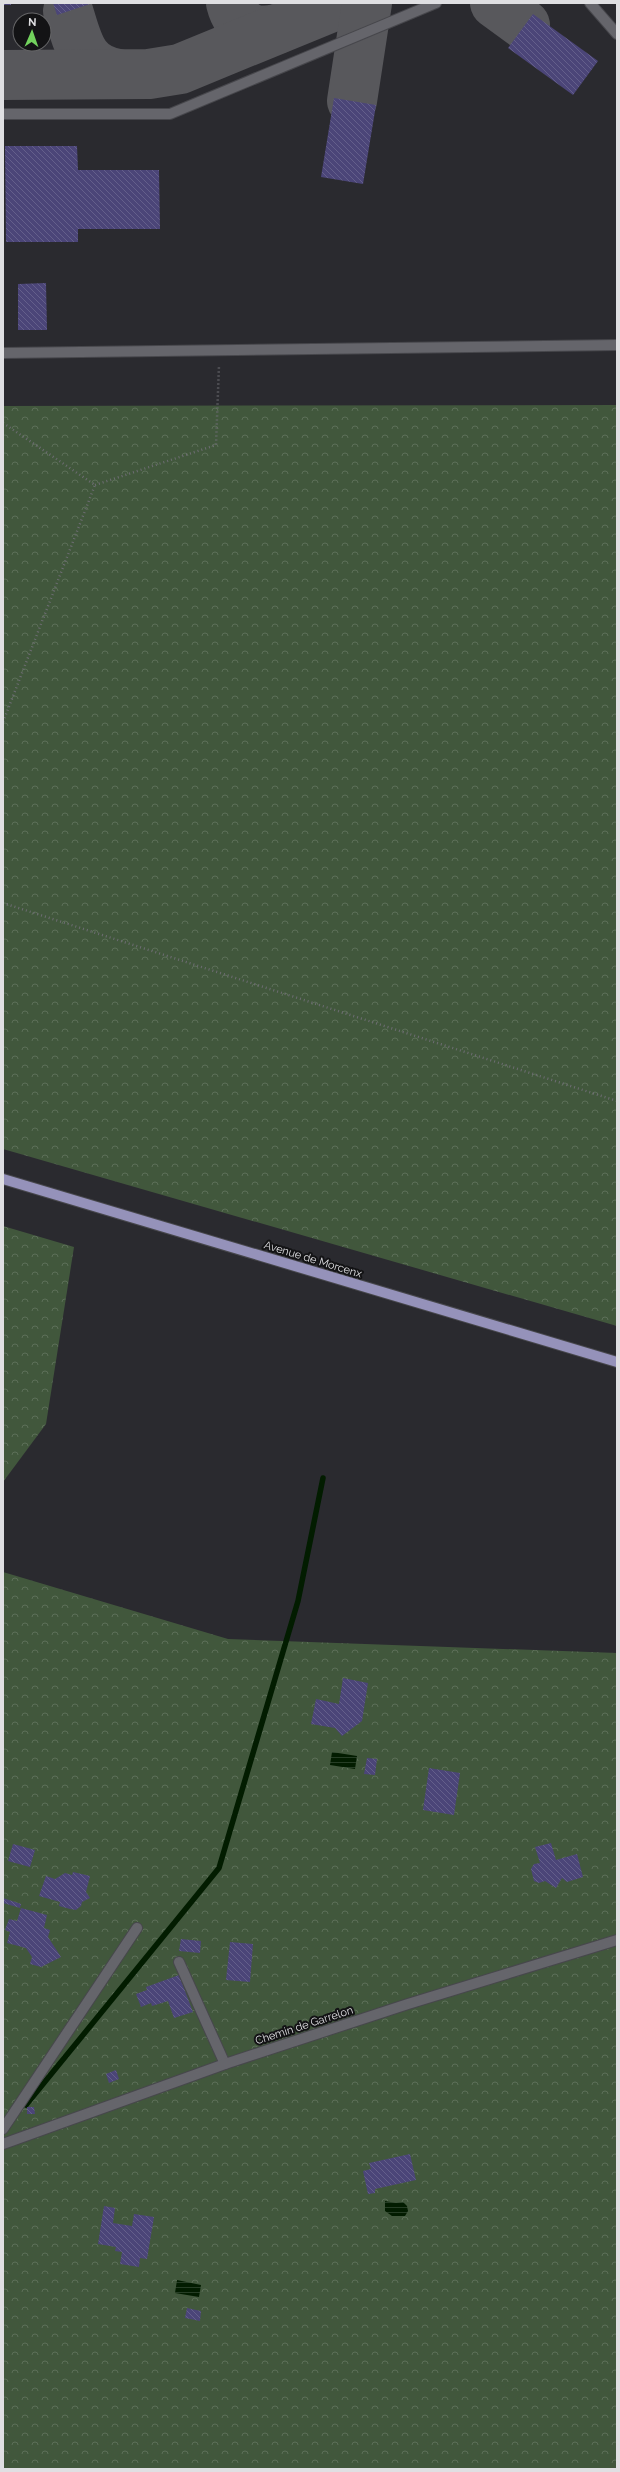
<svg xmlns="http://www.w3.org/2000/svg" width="620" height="2472" viewBox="0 0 620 2472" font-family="Raleway,sans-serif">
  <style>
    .forest { fill: url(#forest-crowns) }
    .water { fill: url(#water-rules) }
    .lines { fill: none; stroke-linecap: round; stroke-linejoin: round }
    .stream { stroke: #021c00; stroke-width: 5.5 }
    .taxiway { stroke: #58585c; stroke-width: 50 }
    .building { fill: url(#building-back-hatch) }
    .minor-casing { stroke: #47474c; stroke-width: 12 }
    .major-casing { stroke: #47474c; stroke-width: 12 }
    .path { stroke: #6d6d72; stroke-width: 2.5; stroke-dasharray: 1 3; stroke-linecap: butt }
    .minor { stroke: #65656b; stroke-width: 10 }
    .major { stroke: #9592ba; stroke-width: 10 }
    .labels { text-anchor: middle; stroke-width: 4; stroke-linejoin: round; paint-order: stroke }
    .street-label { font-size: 11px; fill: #dfdfe2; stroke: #131315 }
  </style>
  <defs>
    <pattern id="forest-crowns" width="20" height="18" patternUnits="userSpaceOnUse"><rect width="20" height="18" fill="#41573c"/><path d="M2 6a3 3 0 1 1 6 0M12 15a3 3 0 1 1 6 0" fill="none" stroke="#5c6f58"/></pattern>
    <pattern id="water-rules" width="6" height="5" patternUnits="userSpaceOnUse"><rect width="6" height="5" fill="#021c00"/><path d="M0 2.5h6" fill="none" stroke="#263d25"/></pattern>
    <pattern id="building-back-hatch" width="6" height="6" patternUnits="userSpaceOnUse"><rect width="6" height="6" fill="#4b4578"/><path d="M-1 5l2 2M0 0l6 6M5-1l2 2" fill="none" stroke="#645f8b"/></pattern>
  </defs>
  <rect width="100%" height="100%" fill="#2a2a2f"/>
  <g class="forest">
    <polygon points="617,405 617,1326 3,1149 3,406"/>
    <polygon points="3,1226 74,1247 46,1424 3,1482"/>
    <polygon points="3,1572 228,1639 617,1653 617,2469 3,2469"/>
  </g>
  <g class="water">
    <polygon points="332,1752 357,1756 355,1769 330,1765"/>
    <polygon points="385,2201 396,2203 403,2202 407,2206 408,2211 405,2216 392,2216 385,2211"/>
    <polygon points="177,2280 201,2285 199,2297 175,2293"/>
  </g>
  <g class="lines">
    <polyline class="stream" points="26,2105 219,1868 298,1601 323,1478"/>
    <g class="taxiway">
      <path d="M231,3C237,27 254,34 277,29"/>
      <polyline points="495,3 525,25"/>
      <path d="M68,11C78,42 81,68 118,74"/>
      <polyline points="3,75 149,74 180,69 341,3"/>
      <polyline points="352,101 367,3"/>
    </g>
  </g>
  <g class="building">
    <rect x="3" y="3" width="8" height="2"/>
    <polygon points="53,3 93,3 57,15"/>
    <polygon points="533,14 598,61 573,95 508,48"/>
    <polygon points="334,98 376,105 363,184 321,177"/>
    <polygon points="5,146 77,146 78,170 159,170 160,229 78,229 78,242 6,242"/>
    <polygon points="46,283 47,330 18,330 18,284"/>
    <polygon points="343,1678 368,1683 362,1721 342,1736 335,1728 311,1724 316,1699 339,1704"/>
    <polygon points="367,1758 377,1759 375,1775 364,1774"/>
    <polygon points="429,1768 460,1773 454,1815 423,1810"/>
    <polygon points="551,1843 556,1860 577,1854 583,1877 567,1882 562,1878 556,1888 545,1881 539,1883 534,1881 531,1869 534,1864 540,1863 535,1847"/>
    <polygon points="13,1844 35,1850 30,1867 8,1861"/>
    <polygon points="73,1872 90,1876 86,1892 90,1898 82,1902 81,1906 76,1910 70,1909 59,1906 60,1902 39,1896 46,1876 55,1879 65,1873 72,1875"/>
    <polygon points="3,1898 21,1904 20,1908 3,1903"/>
    <polygon points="21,1908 47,1915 44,1928 50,1930 48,1937 61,1957 41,1967 30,1964 32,1957 26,1948 7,1943 10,1932 5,1930 9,1919 17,1921"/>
    <polygon points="181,1939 201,1941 200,1953 179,1951"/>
    <polygon points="230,1942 253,1944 250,1982 226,1980"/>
    <polygon points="179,1975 193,2012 174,2018 168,2001 152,2006 151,2003 141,2007 136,1994 147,1990 146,1987"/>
    <polygon points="116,2070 119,2079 109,2083 106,2074"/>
    <polygon points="27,2107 34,2107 35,2114 27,2114"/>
    <polygon points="410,2154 416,2180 375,2189 375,2193 368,2194 363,2171 371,2169 369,2163"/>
    <polygon points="104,2206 115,2208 113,2223 132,2226 134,2214 154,2217 147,2259 140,2258 139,2267 120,2264 122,2252 115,2251 116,2247 98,2244"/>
    <polygon points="187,2308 201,2311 200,2321 185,2318"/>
  </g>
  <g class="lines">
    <defs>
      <g id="minor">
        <polyline points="590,3 617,34"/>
        <polyline points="3,114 170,114 436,3"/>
        <polyline points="3,353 617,345"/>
        <polyline points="179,1962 225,2064"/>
        <polyline points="3,2129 137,1928"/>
        <polyline points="3,2144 225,2064 408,2004 617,1940"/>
      </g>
      <polyline id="major" points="3,1179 617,1362"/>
    </defs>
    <use href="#minor" class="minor-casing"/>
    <use href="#major" class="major-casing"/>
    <g class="path">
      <polyline points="3,423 95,485 3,722"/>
      <polyline points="95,485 216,445 219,365"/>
      <polyline points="3,903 617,1101"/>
    </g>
    <use href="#minor" class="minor"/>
    <use href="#major" class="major"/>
  </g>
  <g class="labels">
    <g class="street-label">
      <text transform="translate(313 1259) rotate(17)" y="4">Avenue de Morcenx</text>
      <text transform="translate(304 2025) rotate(-18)" y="4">Chemin de Garrelon</text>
    </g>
  </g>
  <rect width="620" height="2472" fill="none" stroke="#dfdfe2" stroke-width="8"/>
  <g transform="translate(32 32) rotate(2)"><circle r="19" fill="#131315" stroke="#656567"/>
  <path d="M0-3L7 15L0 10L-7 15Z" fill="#72d25d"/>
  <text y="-6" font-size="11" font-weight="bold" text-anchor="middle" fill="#dfdfe2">N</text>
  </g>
</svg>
